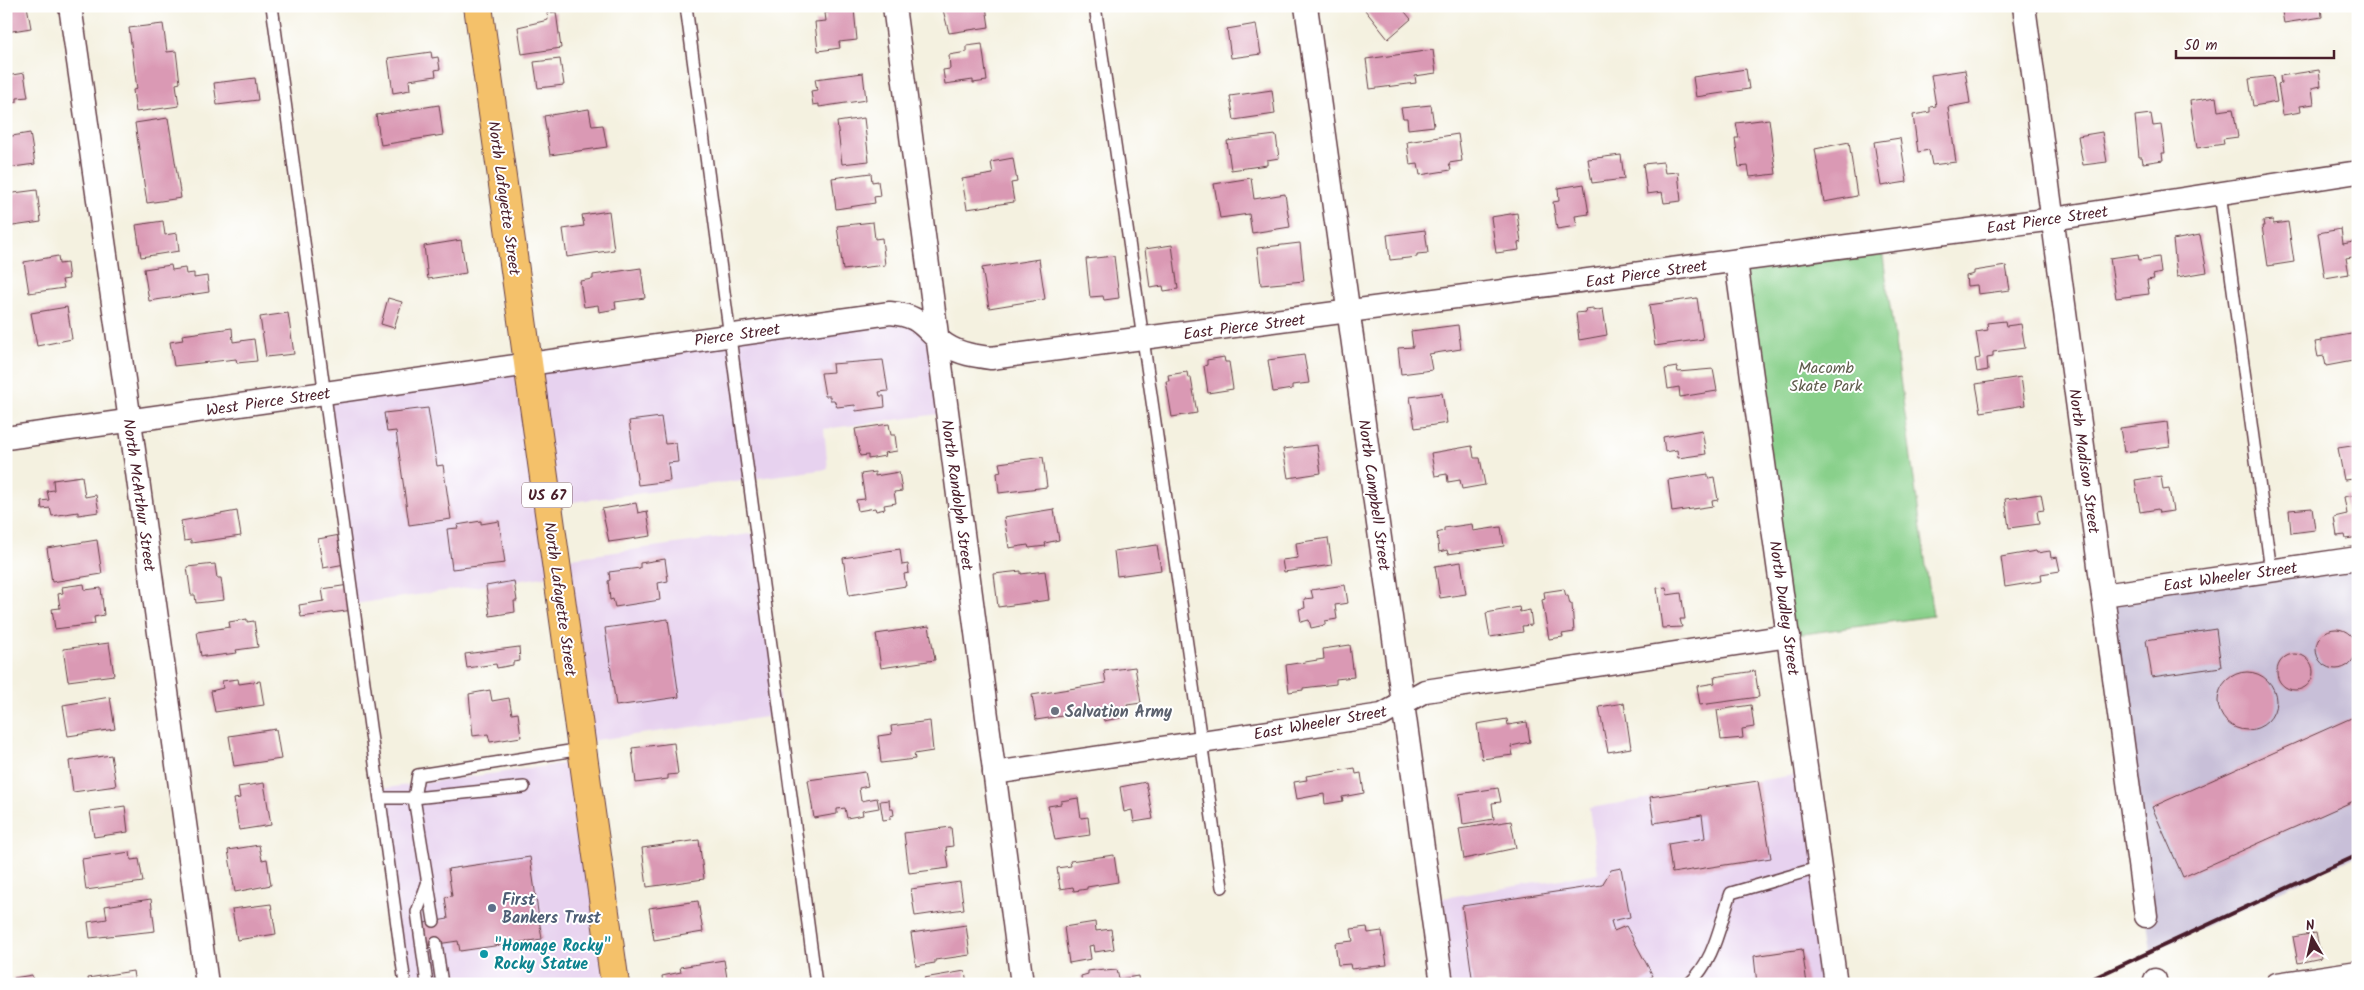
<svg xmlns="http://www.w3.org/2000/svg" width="2364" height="990" viewBox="0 0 2364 990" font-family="Kalam,sans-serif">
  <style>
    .built { fill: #e7d2ef }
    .industrial { fill: #c8bfd8 }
    .green { fill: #89d08b; stroke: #6a785b }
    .building { fill: #da99b4 }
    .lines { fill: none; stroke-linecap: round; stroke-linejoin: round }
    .service-casing { stroke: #643e46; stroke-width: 14 }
    .minor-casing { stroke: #643e46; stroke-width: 25 }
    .trunk-casing { stroke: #643e46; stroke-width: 30 }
    .service { stroke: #fff; stroke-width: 11 }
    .minor { stroke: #fff; stroke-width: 22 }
    .trunk { stroke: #f4c16b; stroke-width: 28 }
    .rail { stroke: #4a1f2b; stroke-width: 4 }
    .worship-dot { fill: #6b7280; stroke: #fff; stroke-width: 2 }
    .service-dot { fill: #5c6f8a; stroke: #fff; stroke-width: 2 }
    .culture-dot { fill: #0f9aa8; stroke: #fff; stroke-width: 2 }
    .labels { text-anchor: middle; stroke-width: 4; stroke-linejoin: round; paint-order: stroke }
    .shield { fill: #fff; stroke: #80626b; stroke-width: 1 }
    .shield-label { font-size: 15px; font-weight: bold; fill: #4a1f2b }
    .street-label { font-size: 16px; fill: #4a1f2b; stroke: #fff }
    .park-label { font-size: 16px; fill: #605d4d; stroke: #fff }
    .worship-label { font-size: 16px; font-weight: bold; fill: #5b616d; stroke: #fff; text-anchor: start }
    .service-label { font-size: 16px; font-weight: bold; fill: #4e5e75; stroke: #fff; text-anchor: start }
    .culture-label { font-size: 16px; font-weight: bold; fill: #0d838f; stroke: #fff; text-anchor: start }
  </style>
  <rect width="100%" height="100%" fill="#fff"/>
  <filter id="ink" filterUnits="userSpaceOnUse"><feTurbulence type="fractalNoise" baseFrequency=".02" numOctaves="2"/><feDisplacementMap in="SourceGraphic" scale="10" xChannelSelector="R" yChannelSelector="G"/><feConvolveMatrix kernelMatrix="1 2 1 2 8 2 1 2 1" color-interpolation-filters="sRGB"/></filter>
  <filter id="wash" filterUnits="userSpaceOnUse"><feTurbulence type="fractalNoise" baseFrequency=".0096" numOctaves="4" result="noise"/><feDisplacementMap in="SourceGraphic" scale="20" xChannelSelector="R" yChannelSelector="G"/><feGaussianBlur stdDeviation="1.12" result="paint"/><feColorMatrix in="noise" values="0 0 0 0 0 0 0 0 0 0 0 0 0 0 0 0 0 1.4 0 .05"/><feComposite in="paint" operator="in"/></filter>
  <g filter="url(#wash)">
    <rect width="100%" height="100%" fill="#f4f1e0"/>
    <g class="built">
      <polygon points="890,313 922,323 947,413 824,429 828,469 549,505 556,560 757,533 781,715 581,742 558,575 354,604 325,393"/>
      <polygon points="584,761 615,984 405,984 379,789"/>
      <polygon points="1807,773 1836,984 1441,984 1430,900 1598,873 1589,808"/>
    </g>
    <polygon class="industrial" points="2358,558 2358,855 2151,951 2103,595"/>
    <polygon class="green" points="1881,242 1933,616 1789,636 1736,261"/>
    <g id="blocks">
      <g class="building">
        <polygon points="6,6 27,6 31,28 6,32"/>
        <polygon points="828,6 847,6 847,10 854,9 857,40 839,42 840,48 818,51 815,22 826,21 825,13 829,12"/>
        <polygon points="942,6 986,6 989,27 949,33"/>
        <polygon points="1369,6 1392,6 1395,9 1400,6 1411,19 1388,39 1365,10"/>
        <polygon points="2281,6 2321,6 2322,17 2284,23"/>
        <polygon points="556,12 561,48 522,54 518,27 548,20 547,13"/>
        <polygon points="163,24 167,52 176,51 180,83 176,84 179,106 136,112 133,90 137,89 129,28"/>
        <polygon points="1256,24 1261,54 1231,58 1227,29"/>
        <polygon points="982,44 987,81 973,83 973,80 945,84 943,70 950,69 949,55 967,52 967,46"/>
        <polygon points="1433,50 1436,73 1415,76 1416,83 1370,89 1366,59"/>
        <polygon points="431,52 432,58 438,57 440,69 435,70 436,76 409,80 410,90 393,93 388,58"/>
        <polygon points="560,59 564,85 538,88 534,62"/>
        <polygon points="1746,69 1749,89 1696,97 1693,77"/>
        <polygon points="1965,70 1970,103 1948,107 1956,162 1932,165 1929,150 1918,152 1913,115 1930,112 1930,107 1936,106 1931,75"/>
        <polygon points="2319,70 2321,86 2312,88 2314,104 2300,106 2301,112 2283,115 2278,84 2281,83 2280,76"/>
        <polygon points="24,73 28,97 17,98 17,102 6,104 6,76"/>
        <polygon points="863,73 866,100 819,107 819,104 813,105 811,91 817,90 815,79"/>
        <polygon points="2273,76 2277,102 2253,106 2249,79"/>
        <polygon points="255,78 258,100 217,105 214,83"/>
        <polygon points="1272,90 1275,114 1234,120 1230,96"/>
        <polygon points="2216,97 2218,111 2233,109 2238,137 2223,139 2224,144 2197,148 2190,101"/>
        <polygon points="439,105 443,135 381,145 376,115"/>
        <polygon points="1431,105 1434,126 1408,129 1407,118 1403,118 1401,108"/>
        <polygon points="589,109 592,126 603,125 607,147 550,155 544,116"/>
        <polygon points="2151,114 2153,126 2161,125 2165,153 2162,153 2163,160 2143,163 2142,157 2139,157 2135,116"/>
        <polygon points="168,118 181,198 147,203 135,123"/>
        <polygon points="864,118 869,161 842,164 837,122"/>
        <polygon points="1769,119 1776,174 1750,177 1748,166 1739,167 1735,138 1739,138 1736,123"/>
        <polygon points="2102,132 2107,162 2083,165 2078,136"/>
        <polygon points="30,133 35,164 6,168 6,137"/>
        <polygon points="1458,134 1462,161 1449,163 1451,170 1420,175 1418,164 1410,165 1407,142"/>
        <polygon points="1276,135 1279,158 1267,160 1267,165 1231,170 1227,141"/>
        <polygon points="1900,138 1907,182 1881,186 1874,142"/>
        <polygon points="1849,142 1857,196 1824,202 1815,149"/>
        <polygon points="1621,155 1624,179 1592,183 1588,159"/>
        <polygon points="1013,158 1017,182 1011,183 1014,202 967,209 962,179 993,174 991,162"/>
        <polygon points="1663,162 1665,173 1678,172 1681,201 1664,203 1662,192 1647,194 1643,164"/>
        <polygon points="871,173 872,182 878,181 880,196 874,197 875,203 836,209 832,178"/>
        <polygon points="1251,178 1254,199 1285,194 1290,227 1252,233 1249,214 1220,218 1214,184"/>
        <polygon points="1584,184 1589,214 1575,216 1577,226 1557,229 1553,202 1559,201 1558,188"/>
        <polygon points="37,190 41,222 6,227 6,194"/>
        <polygon points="609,211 614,250 567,257 563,229 584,226 582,215"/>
        <polygon points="1517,213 1521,242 1518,243 1519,250 1496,253 1491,217"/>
        <polygon points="2273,220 2273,224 2288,222 2294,262 2268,266 2262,226 2264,226 2263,221"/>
        <polygon points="163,221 165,235 177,233 179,251 141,257 136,225"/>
        <polygon points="873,222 875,239 882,238 885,265 843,270 837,226"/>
        <polygon points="2341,229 2343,244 2358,241 2358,256 2346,258 2349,274 2325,278 2318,233"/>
        <polygon points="1425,230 1428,253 1417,254 1417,257 1390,260 1387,235"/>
        <polygon points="2200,235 2207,272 2177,277 2173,240"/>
        <polygon points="461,240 466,273 428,279 424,246"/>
        <polygon points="1300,243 1304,281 1261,285 1257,248"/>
        <polygon points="1172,245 1178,289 1164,291 1163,286 1150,288 1145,249"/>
        <polygon points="2138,254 2139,260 2159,257 2161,273 2153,275 2154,279 2147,280 2149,294 2116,298 2110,258"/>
        <polygon points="58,256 59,264 67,263 69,279 62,280 64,288 29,293 24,262"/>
        <polygon points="1114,256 1119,298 1104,300 1103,296 1090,297 1086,259"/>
        <polygon points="1039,259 1045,299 989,308 982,268"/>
        <polygon points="171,265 172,270 185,268 186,274 194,273 194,278 207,276 209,292 149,301 144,269"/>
        <polygon points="2006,266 2010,290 1978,294 1977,285 1967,286 1966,276 1974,274 1974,271"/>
        <polygon points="641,268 645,298 615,302 616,309 599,312 598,305 584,307 580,281 593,279 593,275"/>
        <polygon points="388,298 402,302 394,328 381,324"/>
        <polygon points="1697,298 1703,339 1655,346 1649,305"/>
        <polygon points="67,307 72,339 37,346 31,313"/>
        <polygon points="1593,308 1593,311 1603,309 1607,335 1579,340 1576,313 1586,312 1585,309"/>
        <polygon points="288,313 294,354 266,357 260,317"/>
        <polygon points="2005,321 2006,326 2021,324 2025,348 1993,352 1993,357 1987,358 1988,370 1977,372 1975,359 1980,358 1976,332 1988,330 1987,323"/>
        <polygon points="1458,325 1461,349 1429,354 1432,370 1401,374 1398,348 1413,347 1411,331"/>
        <polygon points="232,328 233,342 254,339 257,361 237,363 236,359 174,366 170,342 183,340 182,335"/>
        <polygon points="2357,333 2358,360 2326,366 2324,356 2318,357 2315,342 2322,341 2322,339"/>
        <polygon points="1304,355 1309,383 1292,385 1292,389 1273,392 1268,360"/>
        <polygon points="1224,357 1225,362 1229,362 1233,389 1208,393 1204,366 1207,365 1207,360"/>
        <polygon points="883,360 888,391 879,392 880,396 884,396 885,407 856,411 855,405 837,407 834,400 830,400 830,396 825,396 821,373 833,372 832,364"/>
        <polygon points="1677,367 1678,372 1713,369 1717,391 1680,397 1679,387 1668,389 1665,369"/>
        <polygon points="1187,372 1188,378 1191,378 1197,413 1172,417 1166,381 1169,381 1168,375"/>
        <polygon points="2021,377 2025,405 1981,412 1976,384"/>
        <polygon points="1442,393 1447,423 1415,428 1410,397"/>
        <polygon points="428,408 437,466 443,465 451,519 409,525 396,431 387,432 384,413"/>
        <polygon points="661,417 665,444 676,443 678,462 668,463 670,481 638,485 629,421"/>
        <polygon points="2167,422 2170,446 2124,452 2120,428"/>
        <polygon points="889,424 891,435 895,435 897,451 884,453 885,456 868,459 868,455 860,456 855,429"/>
        <polygon points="1702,430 1706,454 1678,458 1677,450 1665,452 1663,437"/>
        <polygon points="1317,445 1321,473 1288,478 1283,449"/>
        <polygon points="2358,445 2358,472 2354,473 2355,479 2344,480 2338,448"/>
        <polygon points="1472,446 1474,458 1480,458 1485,485 1462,489 1460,480 1448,482 1447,474 1435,476 1431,453"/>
        <polygon points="1043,457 1047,487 999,493 997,473 1001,472 999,463"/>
        <polygon points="875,472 875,476 899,472 902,491 894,492 896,503 884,505 885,509 876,511 875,508 858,511 856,500 865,499 861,474"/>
        <polygon points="1708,474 1708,478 1714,477 1718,500 1712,501 1713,506 1672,512 1668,480"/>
        <polygon points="82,476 85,497 96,495 99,512 78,515 78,512 52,516 50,508 42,509 41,501 49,500 47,491 54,490 53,480"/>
        <polygon points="2161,476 2163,490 2169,489 2173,511 2159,513 2158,509 2140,512 2135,480"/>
        <polygon points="2041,494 2044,510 2037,511 2039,524 2009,528 2005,499"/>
        <polygon points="2358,494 2358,537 2346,539 2345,535 2337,536 2334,517 2347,514 2344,497"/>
        <polygon points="6,503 10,519 6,519"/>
        <polygon points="636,503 638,513 647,511 651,536 609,542 602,509"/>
        <polygon points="2312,508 2315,530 2291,533 2289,510"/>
        <polygon points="1054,509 1059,540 1045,543 1046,546 1029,548 1028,545 1009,548 1004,517"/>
        <polygon points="237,511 241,536 191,543 191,540 184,541 181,521"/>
        <polygon points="481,521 481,524 499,521 505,563 452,569 447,529 458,528 457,525"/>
        <polygon points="1472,524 1473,531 1501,527 1504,546 1448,554 1447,550 1439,552 1437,533 1444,531 1444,528"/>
        <polygon points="340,535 345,564 323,568 318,539"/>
        <polygon points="1328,538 1332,565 1284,572 1282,560 1298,558 1296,543"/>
        <polygon points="97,540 102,574 52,582 47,548"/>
        <polygon points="1157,545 1161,570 1117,576 1114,551"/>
        <polygon points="900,549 902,565 908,564 909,573 904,574 906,586 849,595 843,558"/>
        <polygon points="2036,551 2037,553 2050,551 2051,558 2057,557 2060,571 2041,574 2042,581 2005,587 2001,557"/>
        <polygon points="665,559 668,581 658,583 660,600 615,607 613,599 610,600 608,581 610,580 609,572 640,568 640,563"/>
        <polygon points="1461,562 1466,594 1440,598 1435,566"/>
        <polygon points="215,564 217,578 221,578 224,600 196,603 195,595 191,595 187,567"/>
        <polygon points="1021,571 1021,574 1045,571 1049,600 998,607 994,574"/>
        <polygon points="514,581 517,601 514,601 515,612 490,616 486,586"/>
        <polygon points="84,584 85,590 101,588 104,615 94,617 95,624 55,629 52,609 60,608 58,594 63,593 62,587"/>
        <polygon points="349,585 353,610 301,617 299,605 324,601 322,589"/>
        <polygon points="1345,585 1348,603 1335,605 1337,619 1325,621 1325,625 1311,628 1309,620 1301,622 1299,609 1305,608 1304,599 1313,598 1311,590"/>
        <polygon points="1666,587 1667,595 1681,593 1685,619 1680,619 1682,627 1662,628 1657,588"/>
        <polygon points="1564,589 1566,596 1568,596 1570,604 1572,604 1574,632 1562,634 1563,637 1549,639 1542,600 1545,599 1544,592"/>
        <polygon points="1519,607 1520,612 1530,610 1532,625 1522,626 1523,632 1490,637 1486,613"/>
        <polygon points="247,619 247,622 254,621 258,647 236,650 237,653 205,657 205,655 201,656 197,632 230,627 229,622"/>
        <polygon points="668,619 679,697 616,706 605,628"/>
        <polygon points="929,626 935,660 881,668 876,634"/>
        <circle cx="2336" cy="649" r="20"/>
        <polygon points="2216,629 2221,667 2152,677 2146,640"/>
        <polygon points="109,643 114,675 68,681 63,649"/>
        <polygon points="1350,645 1354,677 1336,679 1336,684 1303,688 1303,690 1289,692 1286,665 1324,659 1323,649"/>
        <polygon points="519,647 520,661 513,662 513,665 497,668 496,664 467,668 465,654"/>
        <circle cx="2295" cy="672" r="18"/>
        <polygon points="1135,667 1141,703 1127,705 1129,716 1104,721 1102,710 1036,720 1032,695 1106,683 1104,671"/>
        <polygon points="1755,671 1759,697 1700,705 1697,686 1715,683 1714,677"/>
        <circle cx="2247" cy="701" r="29"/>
        <polygon points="238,679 239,684 260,681 264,705 215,712 211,691 223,688 222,681"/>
        <polygon points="490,690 492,701 509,698 512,714 518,713 521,737 490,742 488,734 473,736 469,694"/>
        <polygon points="110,697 115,729 68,736 63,705"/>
        <polygon points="1624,703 1631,748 1608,752 1599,707"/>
        <polygon points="1751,705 1754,727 1742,729 1743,738 1721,740 1717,710"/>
        <polygon points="2358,715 2358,799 2183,877 2152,807"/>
        <polygon points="1507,719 1508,725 1527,722 1530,742 1511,746 1513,755 1482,759 1477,724"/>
        <polygon points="930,721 933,751 914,754 915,759 881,763 878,736 892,734 891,726"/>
        <polygon points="276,729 281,759 234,766 229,736"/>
        <polygon points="674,743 678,774 668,775 668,779 636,783 632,748"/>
        <polygon points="111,755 116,786 73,792 69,761"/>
        <polygon points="1355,768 1356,774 1361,773 1364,793 1342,797 1343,801 1325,804 1324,794 1297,799 1294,782 1307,780 1306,776"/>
        <polygon points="865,772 868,786 859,788 861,801 877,798 879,808 862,811 863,815 847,818 845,808 837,809 837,814 814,818 808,780"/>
        <polygon points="1758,781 1771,858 1672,873 1668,844 1705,838 1702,815 1654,823 1650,797"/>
        <polygon points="1146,782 1153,819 1134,822 1132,810 1124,812 1120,787"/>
        <polygon points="264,783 271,825 239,830 234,799 240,798 238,787"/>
        <polygon points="1498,788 1501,802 1492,803 1494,819 1463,824 1459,794"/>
        <polygon points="1078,798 1081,818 1088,817 1090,835 1055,840 1048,806 1061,804 1061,801"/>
        <polygon points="889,800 890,809 893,809 894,815 890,816 890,819 883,820 880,801"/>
        <polygon points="125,806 128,832 94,837 90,811"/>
        <polygon points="1511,821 1516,848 1464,859 1459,829"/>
        <polygon points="951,827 953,846 946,847 949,868 909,873 904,833"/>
        <polygon points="699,840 704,879 647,887 642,848"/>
        <polygon points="259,845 262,860 267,859 271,885 235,892 228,850"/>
        <polygon points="130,852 131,860 139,859 143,882 86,890 82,859"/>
        <polygon points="1114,855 1118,882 1087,887 1087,889 1074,891 1073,887 1060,889 1057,868 1071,866 1070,861"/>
        <polygon points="530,857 542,939 460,951 458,941 423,946 419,924 448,919 445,897 452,896 448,869"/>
        <polygon points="1621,868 1630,917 1611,921 1614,931 1626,926 1653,976 1639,984 1473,984 1462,906 1602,885 1611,870"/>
        <polygon points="960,882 964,909 915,916 911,889"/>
        <polygon points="151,899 155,931 90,938 88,922 107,919 105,906"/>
        <polygon points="698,901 703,932 654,940 649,908"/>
        <polygon points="271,904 276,934 237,940 232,909"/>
        <polygon points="1095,922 1096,931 1111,929 1114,949 1095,952 1094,945 1089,946 1091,959 1069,963 1064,927"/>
        <polygon points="966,925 970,955 935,960 935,963 916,966 911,933"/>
        <polygon points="1367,927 1368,933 1382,931 1387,965 1351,969 1350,964 1338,965 1335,943 1353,941 1351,929"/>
        <polygon points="2316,933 2321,958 2298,963 2293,937"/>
        <polygon points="1802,949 1807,984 1757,984 1754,956"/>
        <polygon points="724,960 728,984 663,984 662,976 681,972 680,967"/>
        <polygon points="1104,969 1104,971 1117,970 1119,979 1138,976 1139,984 1082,984 1081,976 1088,974 1088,971"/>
        <polygon points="133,971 135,984 89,984 88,978"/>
        <polygon points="965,971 967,984 925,984 924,978"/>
        <polygon points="32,975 33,984 15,984 14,978"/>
      </g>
    </g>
  </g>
  <g filter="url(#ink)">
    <use href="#blocks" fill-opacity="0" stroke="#643e46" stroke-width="1"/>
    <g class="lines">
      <defs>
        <g id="service">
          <polyline points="272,6 405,984"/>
          <polyline points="686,6 816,984"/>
          <polyline points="1095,6 1222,887"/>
          <polyline points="2220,193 2271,571"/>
          <polyline points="380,798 414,798 524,787"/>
          <polyline points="427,884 417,912 427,984"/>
          <polyline points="434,921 414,798 418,775 582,749"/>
          <polyline points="436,943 442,984"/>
          <path d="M1689,984C1715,960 1719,926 1731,893L1821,867"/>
        </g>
        <g id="minor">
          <polyline points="70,6 130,421 207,984"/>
          <polyline points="894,6 1022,984"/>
          <polyline points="1306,6 1442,984"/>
          <polyline points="2024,6 2146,916"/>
          <polyline points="1736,261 1836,984"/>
          <path d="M6,438L890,313C925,316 922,330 946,345C960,354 975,356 991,358L2053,219L2358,172"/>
          <polyline points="2103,595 2358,558"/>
          <polyline points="994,773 1382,715 1425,691 1789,636"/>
          <polyline points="2155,980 2156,984"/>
          <polyline points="2277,984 2358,972"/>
        </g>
        <polyline id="trunk" points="478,6 615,984"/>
      </defs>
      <use href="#service" class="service-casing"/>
      <use href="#minor" class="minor-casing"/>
      <use href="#trunk" class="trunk-casing"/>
      <use href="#service" class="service"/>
      <use href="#minor" class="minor"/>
      <use href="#trunk" class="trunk"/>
      <polyline class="rail" points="2081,984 2358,855"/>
    </g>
  </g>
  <circle class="worship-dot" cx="1055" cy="711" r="5"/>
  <circle class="service-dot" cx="492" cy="908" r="5"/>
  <circle class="culture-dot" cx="484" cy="954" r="5"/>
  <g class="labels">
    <rect class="shield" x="522" y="482.5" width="50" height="25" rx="4"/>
    <g class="shield-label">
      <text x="547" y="500">US 67</text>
    </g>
    <g class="street-label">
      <text transform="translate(505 198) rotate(82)" y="6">North Lafayette Street</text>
      <text transform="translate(2047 219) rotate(-8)" y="6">East Pierce Street</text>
      <text transform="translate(1646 273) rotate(-8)" y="6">East Pierce Street</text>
      <text transform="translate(1244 326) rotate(-7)" y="6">East Pierce Street</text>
      <text transform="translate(737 334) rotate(-8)" y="6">Pierce Street</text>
      <text transform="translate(268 401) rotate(-8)" y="6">West Pierce Street</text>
      <text transform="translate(2085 461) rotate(82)" y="6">North Madison Street</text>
      <text transform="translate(140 495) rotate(82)" y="6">North McArthur Street</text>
      <text transform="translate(958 495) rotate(82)" y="6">North Randolph Street</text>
      <text transform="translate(1375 495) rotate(82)" y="6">North Campbell Street</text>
      <text transform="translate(2230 576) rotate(-8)" y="6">East Wheeler Street</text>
      <text transform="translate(561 599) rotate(82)" y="6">North Lafayette Street</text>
      <text transform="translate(1785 608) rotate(82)" y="6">North Dudley Street</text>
      <text transform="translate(1320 722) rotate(-10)" y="6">East Wheeler Street</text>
    </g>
    <g class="park-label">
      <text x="1826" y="373">Macomb<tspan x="1826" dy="18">Skate Park</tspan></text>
    </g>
    <g class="worship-label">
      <text x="1065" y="717">Salvation Army</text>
    </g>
    <g class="service-label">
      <text x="502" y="905">First<tspan x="502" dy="18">Bankers Trust</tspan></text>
    </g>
    <g class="culture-label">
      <text x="494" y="951">"Homage Rocky"<tspan x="494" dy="18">Rocky Statue</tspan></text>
    </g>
  </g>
  <rect width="2364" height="990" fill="none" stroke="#fff" stroke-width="25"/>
  <g transform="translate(2312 938) rotate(351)" stroke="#ffffff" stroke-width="4" paint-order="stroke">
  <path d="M0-4L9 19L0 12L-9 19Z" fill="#4a1f2b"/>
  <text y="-8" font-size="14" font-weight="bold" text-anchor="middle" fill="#4a1f2b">N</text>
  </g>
  <path d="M2176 50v8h158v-8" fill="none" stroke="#4a1f2b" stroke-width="2.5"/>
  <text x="2184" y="50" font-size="15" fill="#4a1f2b" stroke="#ffffff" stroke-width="4" paint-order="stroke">50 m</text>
</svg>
